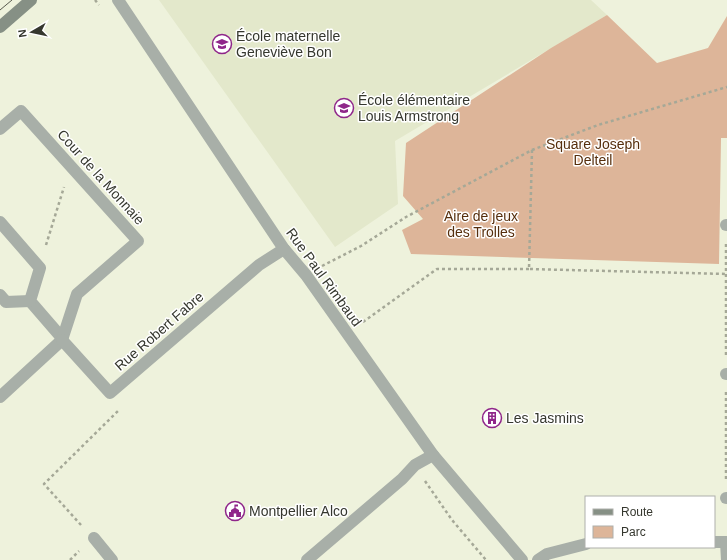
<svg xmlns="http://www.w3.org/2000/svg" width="727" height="560" viewBox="0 0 727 560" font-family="Helvetica,sans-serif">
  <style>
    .built { fill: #e3e8cb }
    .green { fill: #ddb599 }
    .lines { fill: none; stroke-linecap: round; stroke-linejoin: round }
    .path { stroke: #a5a897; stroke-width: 2.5; stroke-dasharray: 3 3; stroke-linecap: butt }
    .lane { stroke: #a8afa8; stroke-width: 12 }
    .street { stroke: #a8afa8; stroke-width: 12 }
    .secondary { stroke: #869085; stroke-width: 12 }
    .tram { stroke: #595b50; stroke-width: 1 }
    .labels { text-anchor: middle; stroke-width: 3; stroke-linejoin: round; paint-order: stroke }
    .poi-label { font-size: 14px; fill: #35372e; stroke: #fff; text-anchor: start }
    .park-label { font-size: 14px; fill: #562e0c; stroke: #fff }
    .street-label { font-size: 14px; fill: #35372e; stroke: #fff }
  </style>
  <rect width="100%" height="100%" fill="#eef2dc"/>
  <polygon class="built" points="159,0 591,0 607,15 395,141 398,204 335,247"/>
  <polygon class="green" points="607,15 657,63 708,48 727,16 727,138 721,138 719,264 411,254 402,230 423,219 403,196 406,143 551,48"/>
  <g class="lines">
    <g class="path">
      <polyline points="95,0 99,5"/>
      <polyline points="532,150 529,269 727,274"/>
      <polyline points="46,245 64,187"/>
      <polyline points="322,266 361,246 406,217 532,150 598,125 727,87"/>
      <polyline points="363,322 437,269 529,269"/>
      <polyline points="726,355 726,244"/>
      <polyline points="726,479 726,392"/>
      <polyline points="425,481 452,520 486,560"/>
      <polyline points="81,525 44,484 118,411"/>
      <polyline points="70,560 79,551"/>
    </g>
    <g class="lane">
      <polyline points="0,222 40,268 30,301 62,338"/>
      <polyline points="0,295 6,302 30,301"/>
      <polyline points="94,538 112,560"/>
    </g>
    <g class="street">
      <polyline points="118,0 284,249 306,275 433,455 522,560"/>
      <polyline points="0,129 21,111 138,241 77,294 62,340 0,397"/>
      <polyline points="726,225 727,225"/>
      <polyline points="62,340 110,393 259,265 284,249"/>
      <polyline points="726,374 727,374"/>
      <polyline points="726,498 727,498"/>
      <polyline points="714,542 727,542"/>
      <polyline points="726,542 727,560"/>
      <polyline points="307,560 402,479 415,465 433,455"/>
      <polyline points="538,560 547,554 586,544"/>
    </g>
    <polyline class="secondary" points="0,27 31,0"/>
    <polyline class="tram" points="0,10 12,0"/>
  </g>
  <defs>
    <symbol id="school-ring" viewBox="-11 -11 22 22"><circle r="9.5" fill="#fff" stroke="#8f268a" stroke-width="1.5"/><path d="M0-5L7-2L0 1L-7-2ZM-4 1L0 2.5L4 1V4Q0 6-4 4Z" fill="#8f268a"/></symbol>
    <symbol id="building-ring" viewBox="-11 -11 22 22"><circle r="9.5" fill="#fff" stroke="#8f268a" stroke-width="1.5"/><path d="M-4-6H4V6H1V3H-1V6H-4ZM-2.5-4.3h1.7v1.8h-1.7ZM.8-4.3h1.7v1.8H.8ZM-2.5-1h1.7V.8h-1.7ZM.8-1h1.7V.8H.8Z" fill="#8f268a"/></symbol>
    <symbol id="civic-ring" viewBox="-11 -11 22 22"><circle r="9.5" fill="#fff" stroke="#8f268a" stroke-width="1.5"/><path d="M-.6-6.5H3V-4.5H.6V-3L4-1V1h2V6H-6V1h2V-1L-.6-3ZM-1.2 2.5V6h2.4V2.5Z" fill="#8f268a"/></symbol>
  </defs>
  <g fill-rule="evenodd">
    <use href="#school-ring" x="211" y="33" width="22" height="22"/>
    <use href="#school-ring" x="333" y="97" width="22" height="22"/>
    <use href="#building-ring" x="481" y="407" width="22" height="22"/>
    <use href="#civic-ring" x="224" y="500" width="22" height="22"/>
  </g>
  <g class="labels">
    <g class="poi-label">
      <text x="236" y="41">École maternelle<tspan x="236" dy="16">Geneviève Bon</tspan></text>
      <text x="358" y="105">École élémentaire<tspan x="358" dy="16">Louis Armstrong</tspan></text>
      <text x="506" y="423">Les Jasmins</text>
      <text x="249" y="516">Montpellier Alco</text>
    </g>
    <g class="park-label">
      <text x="593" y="149">Square Joseph<tspan x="593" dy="16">Delteil</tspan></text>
      <text x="481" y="221">Aire de jeux<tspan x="481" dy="16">des Trolles</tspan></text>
    </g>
    <g class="street-label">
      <text transform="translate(101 177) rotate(48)" y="5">Cour de la Monnaie</text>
      <text transform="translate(324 277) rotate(54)" y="5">Rue Paul Rimbaud</text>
      <text transform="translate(159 331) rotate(-41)" y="5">Rue Robert Fabre</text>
    </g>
  </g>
  <rect x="585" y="496" width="130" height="52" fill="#ffffff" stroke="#aeafab"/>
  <rect x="593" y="509" width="20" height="6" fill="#869085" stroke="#aeafab"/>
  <text x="621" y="516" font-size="12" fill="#35372e">Route</text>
  <rect x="593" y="526" width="20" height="12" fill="#ddb599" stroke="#aeafab"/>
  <text x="621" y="536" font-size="12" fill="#35372e">Parc</text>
  <g transform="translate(32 32) rotate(261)" stroke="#ffffff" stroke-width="3" paint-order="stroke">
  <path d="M0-3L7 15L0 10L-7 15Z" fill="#35372e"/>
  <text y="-6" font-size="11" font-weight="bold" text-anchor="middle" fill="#35372e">N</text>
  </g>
</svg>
